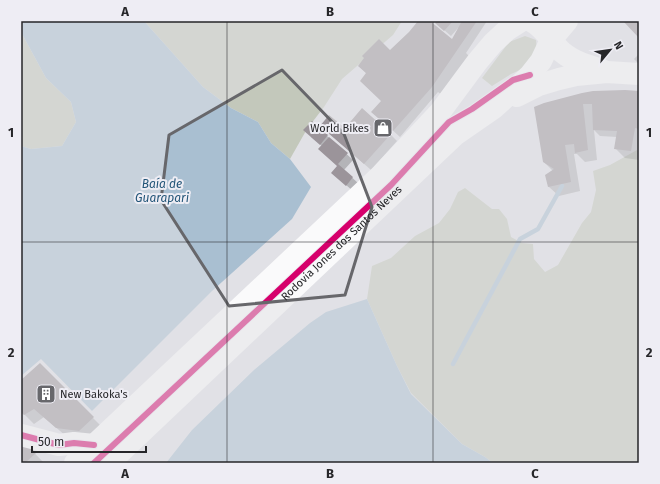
<svg xmlns="http://www.w3.org/2000/svg" width="660" height="484" viewBox="0 0 660 484" font-family="'Fira Sans',sans-serif">
  <style>
    .green { fill: #c3c8bb }
    .water { fill: #a9bfd1 }
    .shadow { fill: #0003 }
    .lines { fill: none; stroke-linecap: round; stroke-linejoin: round }
    .stream { stroke: #a9bfd1; stroke-width: 4.5 }
    .building { fill: #9b949a }
    .minor { stroke: #fafafb; stroke-width: 22 }
    .major { stroke: #fafafb; stroke-width: 22 }
    .cycleway-casing { stroke: #eeedf4; stroke-width: 8 }
    .cycleway { stroke: #d6006c; stroke-width: 6 }
    .marked { fill: none; stroke: #67676b; stroke-width: 3; stroke-linejoin: round }
    .grid { fill: none; stroke: #262629; stroke-width: 1; stroke-opacity: 0.55 }
    .labels { text-anchor: middle; stroke-width: 4; stroke-linejoin: round; paint-order: stroke }
    .poi-label { font-size: 11px; fill: #262629; stroke: #eeedf4; text-anchor: end }
    .street-label { font-size: 11px; fill: #262629; stroke: #eeedf4 }
    .water-label { font-size: 12px; font-style: italic; fill: #235578; stroke: #eeedf4 }
    .neatline { fill: none; stroke: #262629; stroke-width: 1.5 }
    .grid-label { font-size: 13px; text-anchor: middle; font-weight: bold; fill: #262629 }
  </style>
  <rect width="100%" height="100%" fill="#e1e1e6"/>
  <g class="green">
    <polygon points="144,21 402,21 393,35 342,79 324,107 307,129 290,159 271,143 258,122 231,108 203,87"/>
    <polygon points="21,32 46,78 71,102 76,122 62,146 31,149 21,146"/>
    <polygon points="525,36 536,40 537,54 527,67 511,74 492,86 482,78 509,42"/>
    <polygon points="637,150 639,152 639,463 493,463 485,457 462,444 411,393 397,366 367,299 372,266 391,258 415,236 439,223 450,209 458,192 465,188 492,209 499,209 507,219 511,237 522,243 533,244 534,259 545,272 558,265 582,223 591,212 596,190 593,171 610,165"/>
  </g>
  <g class="water">
    <polygon points="21,21 144,21 203,87 231,108 258,122 271,143 290,159 311,187 292,219 212,291 92,411 41,359 21,376 21,146 31,149 62,146 76,122 71,102 46,78 21,32"/>
    <polygon points="367,299 397,366 411,394 462,444 485,457 493,463 166,463 192,430 254,370 310,323 326,312"/>
  </g>
  <g class="shadow">
    <polygon points="419,21 428,21 456,44 458,28 451,36 443,29 438,21 487,21 466,53 469,56 442,95 438,92 400,137 379,118 382,101 367,74 359,66 390,51 410,33"/>
    <polygon points="639,54 639,64 634,59"/>
    <polygon points="639,92 639,160 625,158 616,149 617,137 600,136 594,130 597,160 585,162 577,154 574,154 580,191 559,196 549,187 546,175 553,171 544,162 535,108"/>
    <polygon points="312,122 353,160 344,170 359,184 353,191 339,179 338,166 322,146 311,137"/>
    <polygon points="345,129 390,134 397,141 371,170 328,132"/>
    <polygon points="40,365 102,427 88,440 67,437 44,417 34,424 21,411 21,381"/>
    <polygon points="21,439 44,463 21,463"/>
  </g>
  <g class="lines">
    <polyline class="stream" points="453,364 520,239 538,229 562,186"/>
  </g>
  <g class="building">
    <polygon points="418,21 430,21 452,39 462,21 477,21 432,87 393,131 371,112 381,101 360,81 366,73 358,66 364,58 362,56 379,39 390,50 409,32"/>
    <polygon points="437,21 453,21 444,31 435,23"/>
    <polygon points="623,21 639,21 639,38"/>
    <polygon points="625,90 639,91 639,129 635,128 631,151 614,149 617,131 593,130 592,104 583,104 588,150 575,153 574,144 565,145 571,182 548,187 545,175 554,169 543,162 534,107 544,103 582,93 593,91"/>
    <polygon points="362,108 391,134 364,164 320,126 329,115 345,128"/>
    <polygon points="312,121 328,135 320,145 303,130"/>
    <polygon points="329,137 348,153 338,164 353,177 346,186 331,173 337,166 318,149"/>
    <polygon points="40,363 94,417 79,431 56,428 34,409 24,415 21,412 21,380"/>
    <polygon points="21,438 36,453 25,463 21,463"/>
  </g>
  <g class="lines">
    <polyline class="minor" points="21,435 59,445 74,443 94,445"/>
    <g class="major">
      <path d="M531,21C545,28 551,42 562,52C574,62 588,66 602,70"/>
      <polyline points="517,96 539,85 559,79 576,75 607,72 639,74"/>
      <polyline points="75,463 380,176 440,112 477,62 493,43 507,30 521,21"/>
      <path id="s1" d="M109,463L455,135L494,108L530,75L541,61L551,40L567,21"/>
    </g>
    <defs>
      <g id="cycleway">
        <polyline points="21,435 59,445 74,443 94,445"/>
        <polyline points="94,463 391,185 449,122 472,109 513,80 530,75"/>
      </g>
    </defs>
    <use href="#cycleway" class="cycleway-casing"/>
    <use href="#cycleway" class="cycleway"/>
  </g>
  <path d="M0 0H660V484H0ZM282,70L344,134L372,207L345,295L229,306L161,200L169,135Z" fill="#e1e1e6" fill-opacity=".55" fill-rule="evenodd"/>
  <path class="marked" d="M282,70L344,134L372,207L345,295L229,306L161,200L169,135Z"/>
  <path class="grid" d="M227,21V463M433,21V463M21,242H639"/>
  <defs>
    <symbol id="shop-square" viewBox="-11 -11 22 22"><rect x="-9" y="-9" width="18" height="18" rx="4" fill="#67676b" stroke="#eeedf4"/><path d="M-5-2.5h2.3a2.7 3.5 0 0 1 5.4 0H5L5.5 6h-11ZM-1.5-2.5h3a1.5 2.3 0 0 0-3 0Z" fill="#fff"/></symbol>
    <symbol id="building-square" viewBox="-11 -11 22 22"><rect x="-9" y="-9" width="18" height="18" rx="4" fill="#67676b" stroke="#eeedf4"/><path d="M-4-6H4V6H1V3H-1V6H-4ZM-2.5-4.3h1.7v1.8h-1.7ZM.8-4.3h1.7v1.8H.8ZM-2.5-1h1.7V.8h-1.7ZM.8-1h1.7V.8H.8Z" fill="#fff"/></symbol>
  </defs>
  <g fill-rule="evenodd">
    <use href="#shop-square" x="372" y="117" width="22" height="22"/>
    <use href="#building-square" x="35" y="383" width="22" height="22"/>
  </g>
  <g class="labels">
    <g class="poi-label">
      <text x="369" y="132">World Bikes</text>
      <text x="60" y="398" text-anchor="start">New Bakoka's</text>
    </g>
    <g class="street-label">
      <text dy="4" stroke="none"><textPath href="#s1" startOffset="320">Rodovia Jones dos Santos Neves</textPath></text>
    </g>
    <g class="water-label">
      <text x="162" y="188">Baía de<tspan x="162" dy="14">Guarapari</tspan></text>
    </g>
  </g>
  <rect width="660" height="484" fill="none" stroke="#eeedf4" stroke-width="44"/>
  <g transform="translate(610 50) rotate(61)" stroke="#eeedf4" stroke-width="3" paint-order="stroke">
  <path d="M0-3L7 15L0 10L-7 15Z" fill="#262629"/>
  <text y="-6" font-size="11" font-weight="bold" text-anchor="middle" fill="#262629">N</text>
  </g>
  <path d="M32 446v6h114v-6" fill="none" stroke="#262629" stroke-width="2"/>
  <text x="38" y="446" font-size="12" fill="#262629" stroke="#eeedf4" stroke-width="3" paint-order="stroke">50 m</text>
  <rect x="22" y="22" width="616" height="440" class="neatline"/>
  <g class="grid-label">
    <text x="125" y="16">A</text>
    <text x="330" y="16">B</text>
    <text x="535" y="16">C</text>
    <text x="11" y="137">1</text>
    <text x="649" y="137">1</text>
    <text x="11" y="357">2</text>
    <text x="649" y="357">2</text>
    <text x="125" y="478">A</text>
    <text x="330" y="478">B</text>
    <text x="535" y="478">C</text>
  </g>
</svg>
